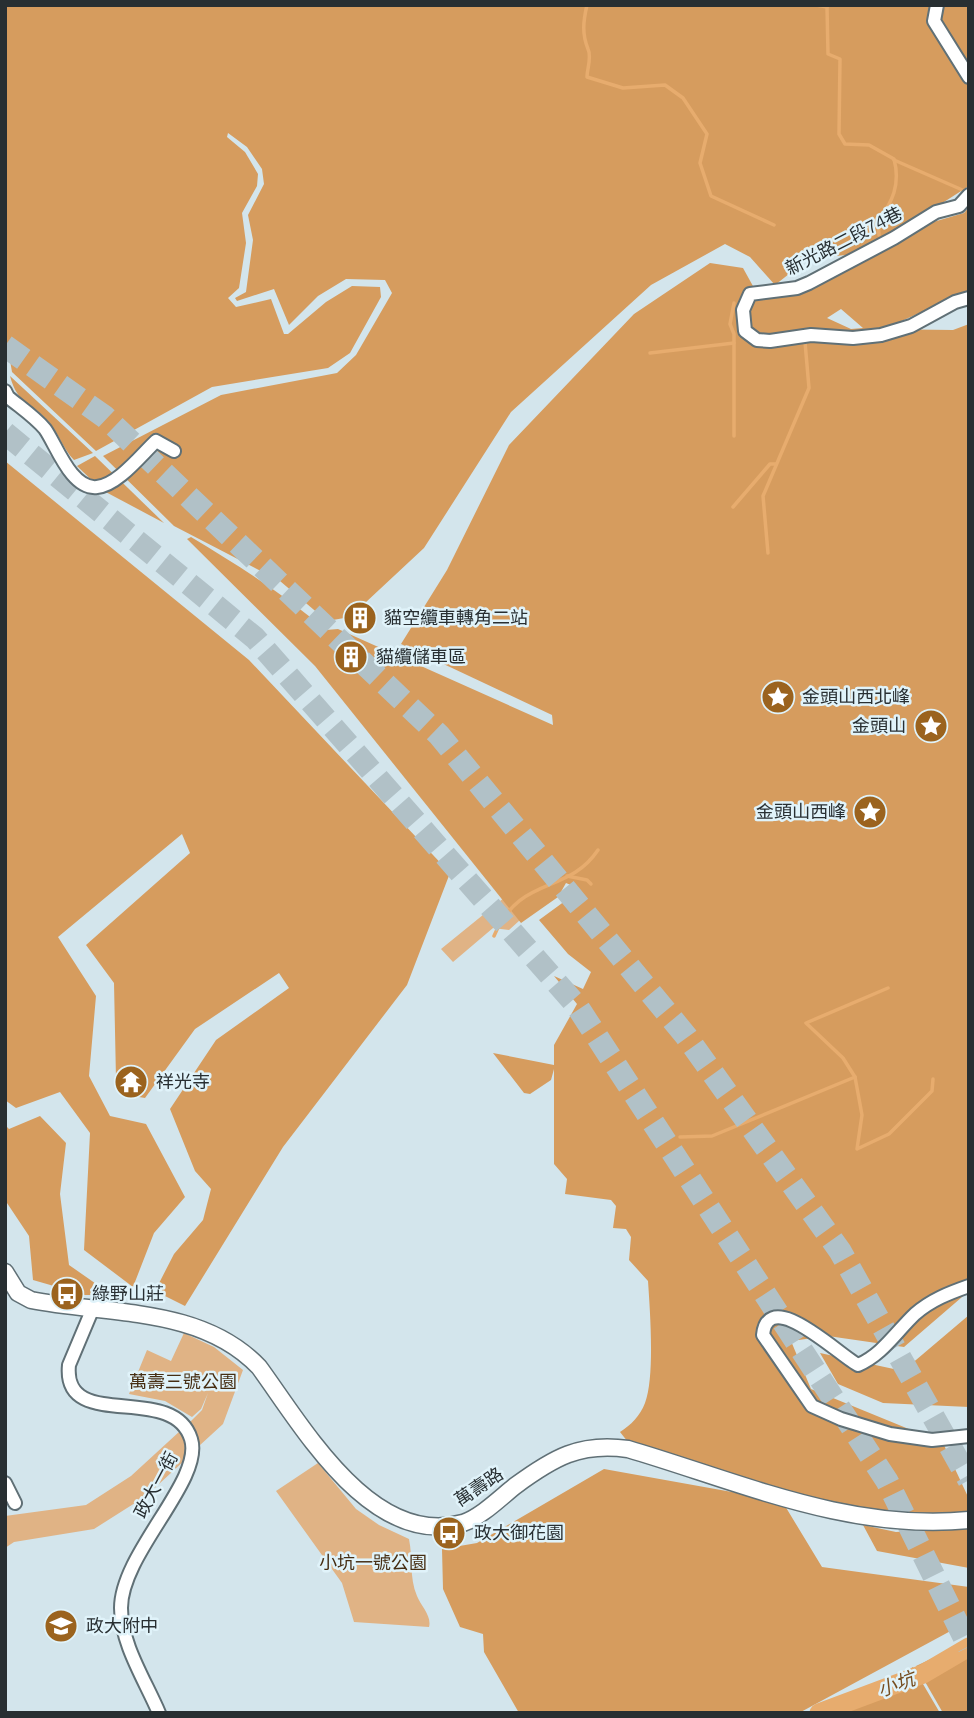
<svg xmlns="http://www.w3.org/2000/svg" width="974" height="1718" viewBox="0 0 974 1718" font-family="Ubuntu,'Noto Sans TC',sans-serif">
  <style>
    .green { fill: #e0b385 }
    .forest { fill: #d69c5e; fill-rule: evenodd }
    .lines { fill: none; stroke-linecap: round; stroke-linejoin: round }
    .stream { stroke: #e7ac6e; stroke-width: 3.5 }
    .river { stroke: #e7ac6e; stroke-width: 19 }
    .motorway-tunnel { stroke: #b1c1c7; stroke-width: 23; stroke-dasharray: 23 11; stroke-linecap: butt }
    .minor-casing { stroke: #607076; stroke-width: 16 }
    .tertiary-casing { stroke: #607076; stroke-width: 19 }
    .minor { stroke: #fff; stroke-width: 12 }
    .tertiary { stroke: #fff; stroke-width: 16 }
    .labels { text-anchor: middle; stroke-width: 5; stroke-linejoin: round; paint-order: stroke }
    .street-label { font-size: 18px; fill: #282f32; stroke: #e0f3fa }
    .poi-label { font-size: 18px; fill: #282f32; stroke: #e0f3fa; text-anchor: start }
    .park-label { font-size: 18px; fill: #462e13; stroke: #e0f3fa }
    .water-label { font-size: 19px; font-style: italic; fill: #764e20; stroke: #e0f3fa }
  </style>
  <rect width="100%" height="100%" fill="#d3e5ec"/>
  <g class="green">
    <polygon points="532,875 561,883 509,930 493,928 453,962 441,949"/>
    <polygon points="184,1333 214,1347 243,1370 223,1424 199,1446 190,1422 202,1410 208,1393 201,1409 192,1417 165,1401 129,1394 147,1350 171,1361"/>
    <polygon points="180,1431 185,1443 185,1460 146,1496 94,1529 14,1542 5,1548 5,1516 86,1505 131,1476"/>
    <path d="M318,1463L356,1509L379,1525L409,1539C413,1558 409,1577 417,1596C421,1606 432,1616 429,1627L354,1622L342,1583L276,1491Z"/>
  </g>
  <g class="forest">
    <polygon points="5,5 938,5 941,20 943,5 969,5 969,186 864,253 808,259 775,285 750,257 725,244 651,285 511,412 424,548 350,617 327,621 280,581 174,526 103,456 221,395 337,373 356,355 392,293 385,280 346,279 318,296 289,325 274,289 237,301 235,298 246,292 253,240 248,215 264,184 262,169 247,147 228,133 227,137 245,152 258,174 257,186 242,213 246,243 239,288 228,298 236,307 271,299 284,334 288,334 326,302 352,286 380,287 381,297 350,353 328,368 212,387 96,451 12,372 5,331"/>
    <path d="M969,207V291L888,327L872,329L953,330L969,324V1291L904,1347L828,1336L791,1341L811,1389L943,1443L969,1499V1515L954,1517L844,1510L628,1442L620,1432C631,1425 640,1416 645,1403C655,1377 650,1311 648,1281L629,1260L631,1237L626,1229L613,1228L616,1206L611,1200L565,1194L567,1179L554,1164V1069L551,1080L530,1094L524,1093L493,1053L554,1065V1045L577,1004L554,976L583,989L591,972L568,954L539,920L565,901L573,886L566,883L558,897L521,923L315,666L187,539L191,537C239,566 284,594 326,630L338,629L553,725L552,715L401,644L447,570L509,445L634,314L710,263L743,268L759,297L842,268L908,237L923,225L964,213ZM841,309L863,328L851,329L827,318Z"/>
    <path d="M10,376L93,453L74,460C63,449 59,434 49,422C32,402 18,406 10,376Z"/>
    <polygon points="95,456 164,523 102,490 77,466"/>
    <polygon points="5,461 249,660 450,873 407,985 283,1147 185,1306 155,1291 174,1254 203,1220 211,1189 195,1171 170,1109 216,1040 289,988 279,973 195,1029 145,1098 127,1095 116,1079 114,983 86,945 190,853 182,834 58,937 96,996 89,1076 110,1116 146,1124 185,1197 154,1233 133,1287 84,1250 90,1133 60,1092 16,1108 5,1100"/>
    <polygon points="40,1116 66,1143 60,1194 69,1265 112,1295 85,1295 33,1280 29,1236 5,1200 5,1125 9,1129"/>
    <polygon points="969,1315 969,1407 883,1403 838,1384 820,1353 903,1371"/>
    <polygon points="604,1469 782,1501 822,1567 969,1587 969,1621 799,1713 519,1713 484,1652 483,1634 460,1627 443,1589 442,1549 477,1543"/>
    <polygon points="863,1525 896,1532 969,1527 969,1568 877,1551"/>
    <polygon points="969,1641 969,1713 943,1713 916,1666"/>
    <polygon points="913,1667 940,1713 834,1713 843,1708"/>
  </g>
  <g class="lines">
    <g class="stream">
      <path d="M587,5C583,22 582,34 588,49C592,57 587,69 587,77L623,88L665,85L683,98L707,134L700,163L711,196L774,225"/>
      <polyline points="816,5 827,7"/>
      <path d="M827,7L828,54L840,59L839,134L845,144L869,145L894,159C901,185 892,202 878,222L879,235"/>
      <polyline points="894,160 967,192"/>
      <polyline points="650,353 734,343"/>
      <polyline points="734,436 734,334 730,324 734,303"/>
      <polyline points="733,507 770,464 776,464"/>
      <polyline points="768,553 763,496 809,388 805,342"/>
      <polyline points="567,876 587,880 591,884"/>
      <path d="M494,936C520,874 567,896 598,850"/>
      <polyline points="855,1077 862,1115 857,1149 889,1134 932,1091 933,1079"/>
      <polyline points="680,1137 712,1136 855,1077 843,1058 806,1023 888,988"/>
    </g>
    <polyline class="river" points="819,1713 923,1674 969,1647"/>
    <g class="motorway-tunnel">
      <polyline points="5,346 105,417 439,735 686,1036 840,1251 969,1480"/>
      <polyline points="5,433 255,638 577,1006 887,1481 969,1647"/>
    </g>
    <defs>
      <g id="minor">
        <polyline points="937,5 934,21 969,77"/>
        <polyline points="969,195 959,206 936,212 894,238 809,283 797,288 750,294 743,310 745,331 757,340 770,341 811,335 853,338 881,335 911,326 955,302 969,298"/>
        <path d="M5,391L8,397C20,407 35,417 45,429C56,444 71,490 97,487C118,485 141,455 156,441L174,451"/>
        <path d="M969,1286C949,1293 931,1300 915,1314C896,1332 882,1355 858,1365C840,1356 768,1285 763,1335L812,1406L841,1419L890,1434L932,1440L969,1436"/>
        <path d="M93,1308L69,1365C62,1434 173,1381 191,1439C204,1480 121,1553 121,1608C121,1644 145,1680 159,1713"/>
        <polyline points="5,1483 15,1503"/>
      </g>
      <path id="tertiary" d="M5,1272L18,1293L31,1300C107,1315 201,1306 259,1367C303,1427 372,1549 463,1523C481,1517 500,1498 515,1486C553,1458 580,1442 628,1449C740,1482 850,1532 969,1520"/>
    </defs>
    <use href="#minor" class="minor-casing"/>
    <use href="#tertiary" class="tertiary-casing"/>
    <use href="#minor" class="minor"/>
    <use href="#tertiary" class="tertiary"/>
  </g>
  <defs>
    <symbol id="building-disc" viewBox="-11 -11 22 22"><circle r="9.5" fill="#9b631e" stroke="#e0f3fa"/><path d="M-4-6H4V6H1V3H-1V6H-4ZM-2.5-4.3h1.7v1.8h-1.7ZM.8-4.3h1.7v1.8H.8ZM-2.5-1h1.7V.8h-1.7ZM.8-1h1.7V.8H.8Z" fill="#fff"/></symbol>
    <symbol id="sight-disc" viewBox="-11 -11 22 22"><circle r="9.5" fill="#9b631e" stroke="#e0f3fa"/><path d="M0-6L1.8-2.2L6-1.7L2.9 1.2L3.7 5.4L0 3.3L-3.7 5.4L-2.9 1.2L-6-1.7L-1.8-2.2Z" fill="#fff"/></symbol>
    <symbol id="temple-disc" viewBox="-11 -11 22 22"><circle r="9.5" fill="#9b631e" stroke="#e0f3fa"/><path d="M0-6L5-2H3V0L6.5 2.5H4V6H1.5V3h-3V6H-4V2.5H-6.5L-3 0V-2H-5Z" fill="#fff"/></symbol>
    <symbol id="bus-disc" viewBox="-11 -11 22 22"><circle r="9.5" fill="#9b631e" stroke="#e0f3fa"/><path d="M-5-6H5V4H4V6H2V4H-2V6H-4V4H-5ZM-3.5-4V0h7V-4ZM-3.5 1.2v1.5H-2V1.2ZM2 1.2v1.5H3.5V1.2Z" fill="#fff"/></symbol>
    <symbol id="school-disc" viewBox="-11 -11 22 22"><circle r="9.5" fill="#9b631e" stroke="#e0f3fa"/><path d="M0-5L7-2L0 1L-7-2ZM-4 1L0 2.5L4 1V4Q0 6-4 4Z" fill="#fff"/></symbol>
  </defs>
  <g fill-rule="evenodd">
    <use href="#building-disc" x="341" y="599" width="38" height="38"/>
    <use href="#building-disc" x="332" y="638" width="38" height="38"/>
    <use href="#sight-disc" x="759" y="678" width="38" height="38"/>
    <use href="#sight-disc" x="912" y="707" width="38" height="38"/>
    <use href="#sight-disc" x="851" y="793" width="38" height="38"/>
    <use href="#temple-disc" x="112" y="1063" width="38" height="38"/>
    <use href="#bus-disc" x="48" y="1275" width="38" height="38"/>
    <use href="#bus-disc" x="430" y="1514" width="38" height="38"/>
    <use href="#school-disc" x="42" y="1607" width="38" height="38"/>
  </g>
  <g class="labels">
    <g class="street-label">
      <text transform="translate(844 241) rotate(-27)" y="6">新光路二段74巷</text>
      <text transform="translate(156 1485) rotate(-62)" y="6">政大一街</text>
      <text transform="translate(479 1487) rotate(-34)" y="6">萬壽路</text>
    </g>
    <g class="poi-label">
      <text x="384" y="624">貓空纜車轉角二站</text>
      <text x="376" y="663">貓纜儲車區</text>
      <text x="802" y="703">金頭山西北峰</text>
      <text x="906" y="732" text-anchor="end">金頭山</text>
      <text x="846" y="818" text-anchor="end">金頭山西峰</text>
      <text x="156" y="1088">祥光寺</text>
      <text x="92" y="1300">綠野山莊</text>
      <text x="474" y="1539">政大御花園</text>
      <text x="86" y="1632">政大附中</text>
    </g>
    <g class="park-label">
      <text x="183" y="1388">萬壽三號公園</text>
      <text x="373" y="1569">小坑一號公園</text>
    </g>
    <g class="water-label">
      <text transform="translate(896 1684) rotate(-20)" y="7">小坑</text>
    </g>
  </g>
  <rect width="974" height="1718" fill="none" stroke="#282f32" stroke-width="14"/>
</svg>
